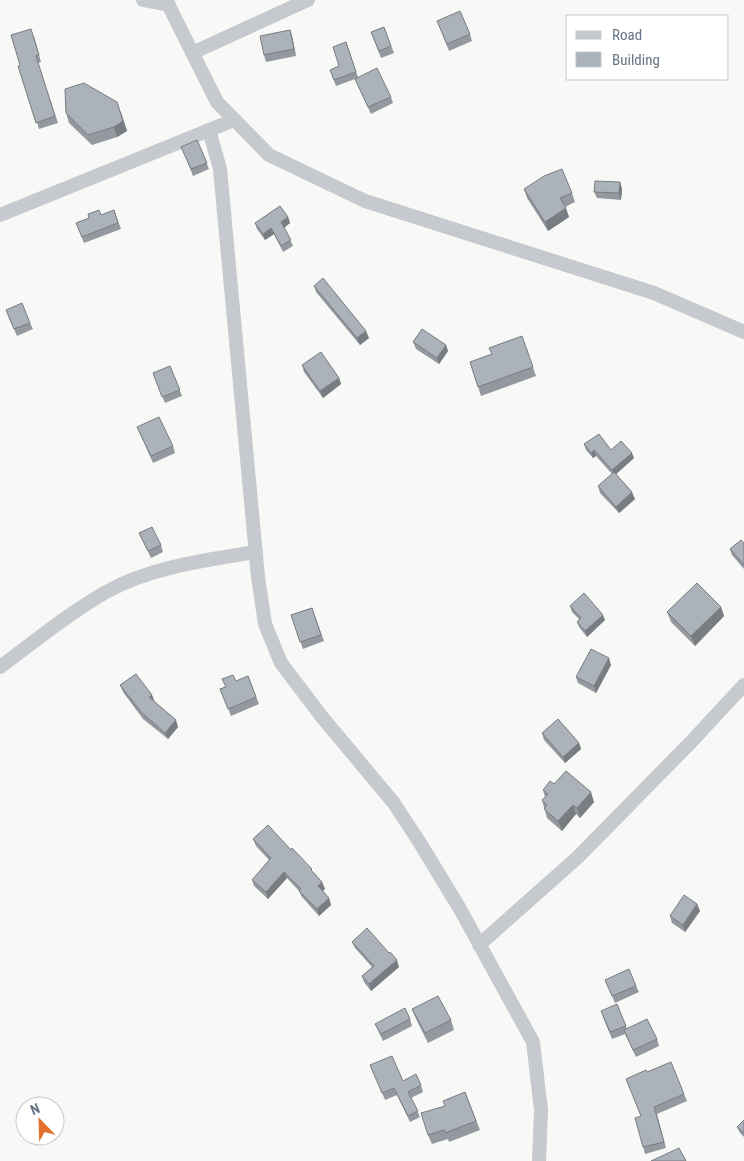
<svg xmlns="http://www.w3.org/2000/svg" width="744" height="1161" viewBox="0 0 744 1161" font-family="'Roboto Condensed',sans-serif">
  <style>
    .lines { fill: none; stroke-linecap: round; stroke-linejoin: round }
    .minor { stroke: #c6c9cd; stroke-width: 14 }
    .wall { fill: #9499a0 }
    .shaded-wall { fill: #787d82 }
    .building { fill: #acb2ba; stroke: #787d82 }
  </style>
  <rect width="100%" height="100%" fill="#f8f9f6"/>
  <g class="lines">
    <g class="minor">
      <polyline points="143,0 169,5"/>
      <polyline points="166,0 217,102 269,155 365,201 654,293 744,332"/>
      <polyline points="192,53 308,0"/>
      <polyline points="209,130 220,169 258,577 265,624 281,663 322,717 393,802 420,843 460,909 533,1042 541,1110 539,1161"/>
      <polyline points="0,215 234,120"/>
      <path d="M0,667C34,642 69,613 106,592C151,567 206,560 256,552"/>
      <polyline points="479,945 578,857 691,742 744,685"/>
    </g>
  </g>
  <g class="wall">
    <polygon points="437,21 470,34 472,41 449,51"/>
    <polygon points="384,27 394,53 381,58 371,32"/>
    <polygon points="290,30 292,36 296,56 266,62 264,55"/>
    <polygon points="34,36 41,62 38,63 58,123 39,129 20,65"/>
    <polygon points="346,42 358,77 391,97 393,103 371,114 355,79 336,86 330,70 339,66"/>
    <polygon points="121,112 127,131 117,137 92,145 69,123 66,113"/>
    <polygon points="197,140 209,169 193,176 184,153"/>
    <polygon points="620,182 622,189 621,200 597,198 594,192"/>
    <polygon points="524,189 572,193 575,202 565,207 569,217 548,231 527,198"/>
    <polygon points="114,210 121,229 84,243 76,223 101,215"/>
    <polygon points="288,217 290,223 284,227 293,246 283,252 274,234 265,240 257,229 255,223"/>
    <polygon points="314,286 369,338 360,345 316,292"/>
    <polygon points="8,316 30,323 33,329 17,336"/>
    <polygon points="522,336 536,376 481,396 470,362 492,354"/>
    <polygon points="413,342 446,345 448,351 439,364 416,349"/>
    <polygon points="302,365 339,378 341,384 323,398 304,372"/>
    <polygon points="170,366 182,396 165,403 153,373"/>
    <polygon points="137,427 173,446 175,453 153,463"/>
    <polygon points="584,444 611,450 634,458 616,474 635,499 619,513 600,493 598,486 612,474 596,456 593,458 586,450"/>
    <polygon points="139,533 161,545 163,552 151,558"/>
    <polygon points="744,543 744,569 732,555 730,549"/>
    <polygon points="570,606 605,620 587,637 579,627 577,622 579,619 572,612"/>
    <polygon points="721,607 724,616 695,646 671,622 667,612"/>
    <polygon points="312,608 324,641 303,649 291,615"/>
    <polygon points="611,665 596,693 578,683 576,677"/>
    <polygon points="248,676 259,704 231,716 220,689 236,681"/>
    <polygon points="120,685 155,702 178,727 168,739 143,719 123,692"/>
    <polygon points="542,733 579,743 581,749 565,763 544,740"/>
    <polygon points="554,784 594,802 580,818 576,814 562,831 547,818 542,800 545,797 543,790"/>
    <polygon points="253,839 314,873 322,882 325,889 323,891 329,898 331,905 319,916 302,897 299,891 287,878 268,899 254,886 252,880 269,860 256,846"/>
    <polygon points="697,904 700,911 685,932 672,923 670,916"/>
    <polygon points="352,942 399,967 371,991 364,982 362,976 372,967 355,948"/>
    <polygon points="605,980 636,986 639,992 615,1003"/>
    <polygon points="617,1004 627,1029 657,1039 659,1046 636,1057 625,1034 612,1039 603,1017"/>
    <polygon points="412,1009 451,1020 454,1030 428,1043 416,1019"/>
    <polygon points="410,1019 412,1026 383,1041 375,1024"/>
    <polygon points="373,1071 403,1081 421,1085 423,1092 411,1098 420,1117 410,1122 397,1095 385,1100"/>
    <polygon points="647,1072 684,1094 687,1101 657,1114 666,1148 645,1154 643,1147 641,1116"/>
    <polygon points="465,1092 480,1130 449,1142 448,1139 432,1144 428,1135 445,1106"/>
    <polygon points="744,1120 744,1137 740,1133 737,1127"/>
  </g>
  <g class="shaded-wall">
    <polygon points="290,30 292,36 296,56 294,49"/>
    <polygon points="117,102 127,131 117,137 114,127"/>
    <polygon points="620,182 622,189 621,200 619,193"/>
    <polygon points="566,208 569,217 548,231 545,222"/>
    <polygon points="288,217 290,223 284,228 281,222"/>
    <polygon points="271,228 274,234 265,240 263,234"/>
    <polygon points="366,331 369,338 360,345 357,338"/>
    <polygon points="446,345 448,351 439,364 437,358"/>
    <polygon points="339,378 341,384 323,398 320,391"/>
    <polygon points="594,450 596,456 593,458 591,453"/>
    <polygon points="632,453 634,458 614,476 612,470"/>
    <polygon points="632,492 635,499 619,513 616,507"/>
    <polygon points="721,607 724,616 695,646 691,636"/>
    <polygon points="603,615 605,620 587,637 585,631"/>
    <polygon points="609,658 611,665 596,693 594,686"/>
    <polygon points="152,695 155,702 149,697"/>
    <polygon points="176,720 178,727 168,739 165,733"/>
    <polygon points="579,743 581,749 565,763 563,757"/>
    <polygon points="591,792 594,802 580,818 577,808"/>
    <polygon points="573,805 576,814 562,831 558,821"/>
    <polygon points="284,872 287,878 268,899 266,892"/>
    <polygon points="322,882 325,889 320,893 318,886"/>
    <polygon points="329,898 331,905 319,916 317,909"/>
    <polygon points="697,904 700,911 685,932 683,925"/>
    <polygon points="397,960 399,967 371,991 369,984"/>
  </g>
  <g class="building">
    <polygon points="460,11 470,34 447,44 437,21"/>
    <polygon points="384,27 391,46 379,51 371,32"/>
    <polygon points="31,29 39,55 36,56 55,116 36,123 18,66 20,65 11,35"/>
    <polygon points="290,30 294,49 264,55 260,36"/>
    <polygon points="346,42 356,72 334,80 330,70 339,66 333,47"/>
    <polygon points="377,68 391,97 368,107 355,79"/>
    <polygon points="84,83 117,102 123,121 114,127 88,135 66,113 65,89"/>
    <polygon points="197,140 207,163 191,169 181,147"/>
    <polygon points="562,169 572,193 560,198 566,208 545,222 524,189 544,176"/>
    <polygon points="595,181 620,182 619,193 594,192"/>
    <polygon points="280,206 288,217 281,222 291,240 281,246 271,228 263,234 255,223"/>
    <polygon points="99,210 101,215 114,210 118,223 82,237 76,223 89,218 88,214"/>
    <polygon points="323,278 366,331 357,338 314,286"/>
    <polygon points="22,303 30,323 14,329 6,310"/>
    <polygon points="422,329 446,345 437,358 413,342"/>
    <polygon points="522,336 533,367 478,387 470,362 492,354 489,348"/>
    <polygon points="321,352 339,378 320,391 302,365"/>
    <polygon points="170,366 180,390 162,397 153,373"/>
    <polygon points="159,417 173,446 151,456 137,427"/>
    <polygon points="599,434 611,450 621,441 632,453 612,470 594,450 591,453 584,444"/>
    <polygon points="614,472 632,492 616,507 598,486"/>
    <polygon points="152,527 161,545 148,551 139,533"/>
    <polygon points="741,540 744,543 744,565 730,549"/>
    <polygon points="697,583 721,607 691,636 667,612"/>
    <polygon points="584,593 603,615 585,631 577,622 581,618 570,606"/>
    <polygon points="312,608 321,635 300,642 291,615"/>
    <polygon points="591,649 609,658 594,686 576,677"/>
    <polygon points="136,674 152,695 149,697 176,720 165,733 141,712 120,685"/>
    <polygon points="233,675 236,681 248,676 256,697 228,709 220,689 226,687 222,679"/>
    <polygon points="558,719 579,743 563,757 542,733"/>
    <polygon points="566,771 591,792 577,808 573,805 558,821 544,809 547,805 542,800 548,794 543,790 550,781 554,784"/>
    <polygon points="268,825 291,850 292,848 312,869 311,870 322,882 318,886 329,898 317,909 299,891 301,889 284,872 266,892 252,880 271,858 253,839"/>
    <polygon points="684,895 697,904 683,925 670,916"/>
    <polygon points="367,928 389,953 390,952 397,960 369,984 362,976 374,966 352,942"/>
    <polygon points="629,969 636,986 612,996 605,980"/>
    <polygon points="438,996 451,1020 425,1033 412,1009"/>
    <polygon points="617,1004 626,1026 610,1032 601,1011"/>
    <polygon points="405,1008 410,1019 381,1034 375,1024"/>
    <polygon points="647,1019 657,1039 633,1050 624,1030"/>
    <polygon points="392,1056 403,1081 416,1074 421,1085 408,1092 418,1111 408,1116 394,1088 382,1093 370,1065"/>
    <polygon points="671,1062 684,1094 654,1107 664,1142 643,1147 635,1118 641,1116 626,1079 646,1070 647,1072"/>
    <polygon points="465,1092 476,1121 445,1133 444,1130 428,1135 421,1113 445,1106 443,1101"/>
    <polygon points="744,1120 744,1133 737,1127"/>
    <polygon points="679,1148 686,1161 651,1161"/>
  </g>
  <rect x="566" y="15" width="162" height="65" fill="#ffffff" stroke="#c3c8cf"/>
  <rect x="576" y="31" width="25" height="8" fill="#c6c9cd" stroke="#c3c8cf"/>
  <text x="612" y="40" font-size="15" fill="#687587">Road</text>
  <rect x="576" y="52" width="25" height="15" fill="#acb2ba" stroke="#c3c8cf"/>
  <text x="612" y="65" font-size="15" fill="#687587">Building</text>
  <g transform="translate(40 1121) rotate(337)"><circle r="24" fill="#ffffff" stroke="#c3c8cf"/>
  <path d="M0-4L9 19L0 12L-9 19Z" fill="#e3702c"/>
  <text y="-8" font-size="14" font-weight="bold" text-anchor="middle" fill="#687587">N</text>
  </g>
</svg>
